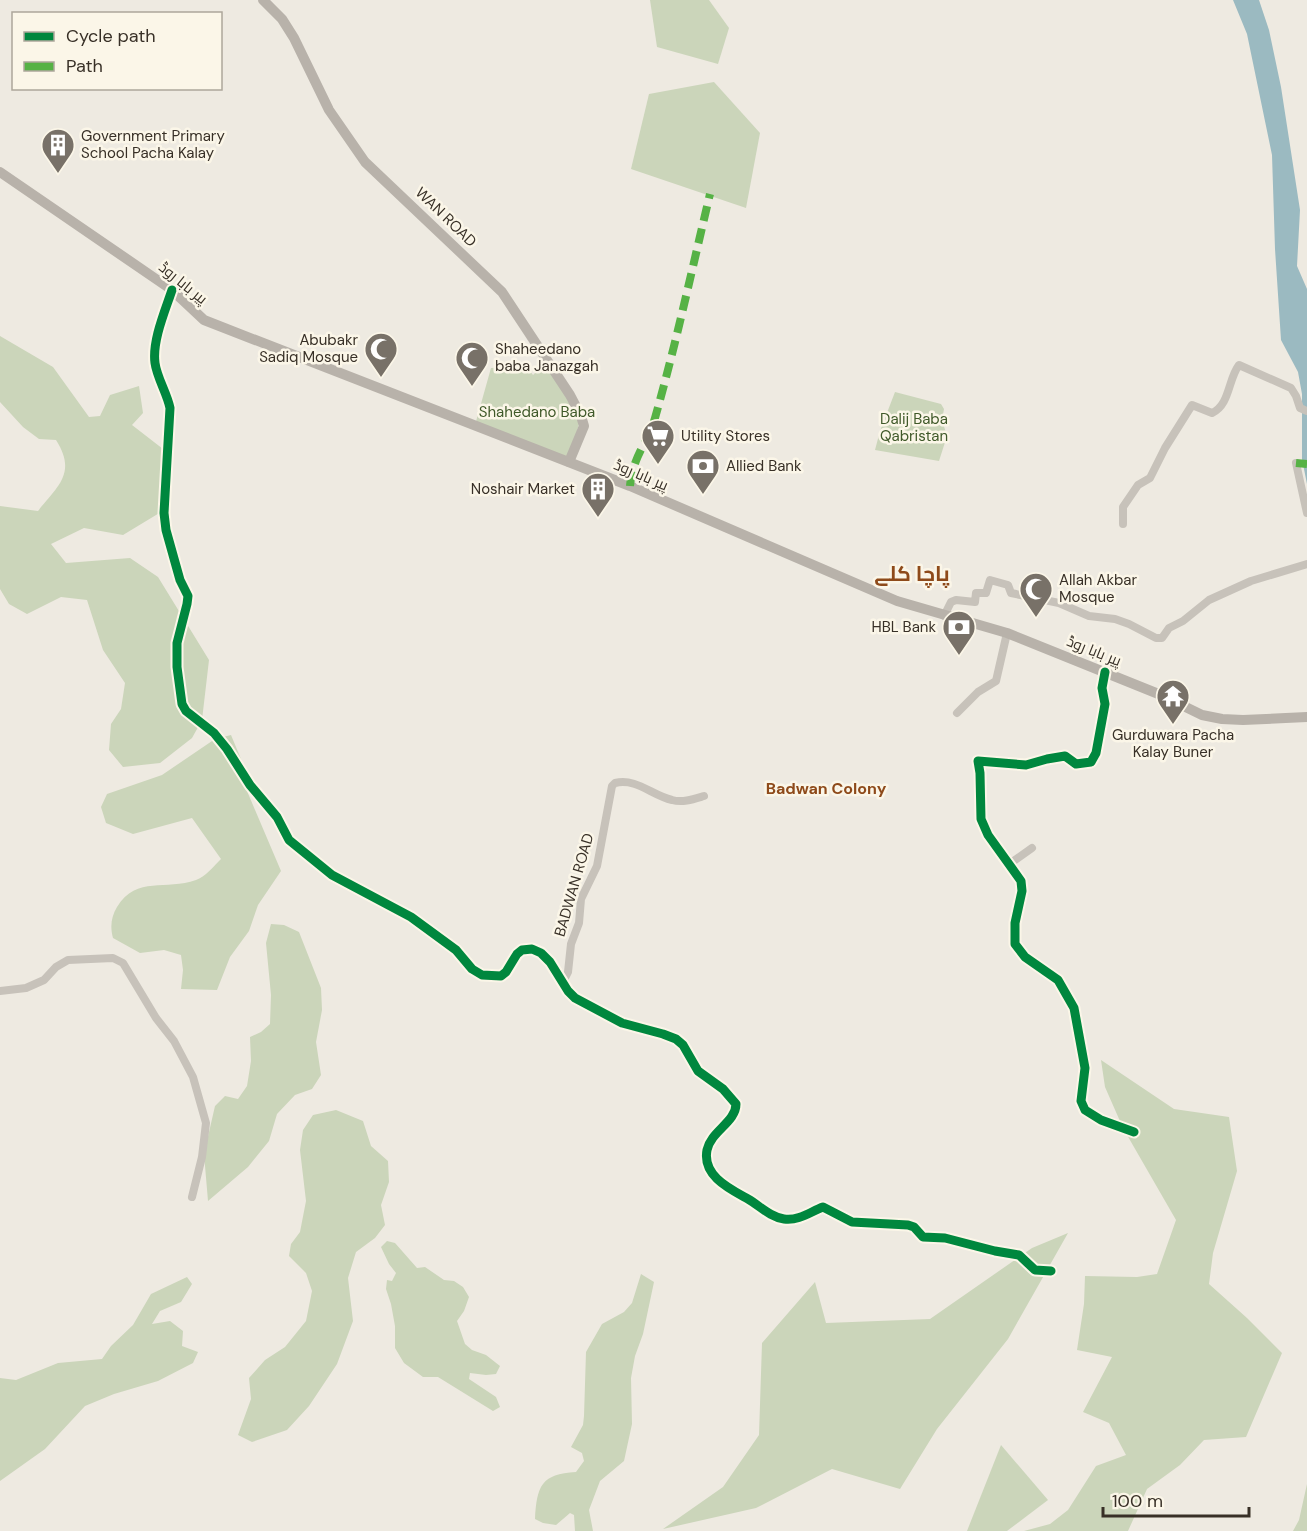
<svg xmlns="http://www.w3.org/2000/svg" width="1307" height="1531" viewBox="0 0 1307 1531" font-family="'DM Sans',Cairo,sans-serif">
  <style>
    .green { fill: #cbd5ba }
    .water { fill: #9bbac1 }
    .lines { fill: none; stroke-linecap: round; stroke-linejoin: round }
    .street { stroke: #c7c2ba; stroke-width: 8 }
    .secondary { stroke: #b8b2aa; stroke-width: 10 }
    .quiet { stroke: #56b245; stroke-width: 8; stroke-dasharray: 15 8; stroke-linecap: butt }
    .cycleway-casing { stroke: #fbf6e8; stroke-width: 13 }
    .cycleway { stroke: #00873e; stroke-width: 9 }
    .labels { text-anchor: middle; stroke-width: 5; stroke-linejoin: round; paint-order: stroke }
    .poi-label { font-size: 15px; fill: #383027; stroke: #fbf6e8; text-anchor: start }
    .street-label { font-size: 15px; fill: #383027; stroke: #fbf6e8 }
    .park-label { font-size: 15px; fill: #3f5929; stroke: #fbf6e8 }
    .neighbourhood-label { font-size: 16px; font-weight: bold; fill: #8e4a1a; stroke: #fbf6e8 }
    .district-label { font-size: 21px; font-weight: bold; fill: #8e4a1a; stroke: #fbf6e8 }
  </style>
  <rect width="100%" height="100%" fill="#eeeae1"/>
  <g class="green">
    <polygon points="650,0 709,0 729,28 718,64 657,47"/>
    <polygon points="714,82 760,133 746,208 631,169 649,94"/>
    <path d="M0,336L53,367L89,417L100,416L110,395L139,386L143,413L132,425L163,449L167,487L161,512L123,535L84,528L51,544L66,563L130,558L158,577L209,660L202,720L192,738L160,763L123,767L109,750L111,724L121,709L125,683L103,650L87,600L61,597L27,614L9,604L0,589V506L38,511C58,486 77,473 56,440L39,439L23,427L0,402Z"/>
    <polygon points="545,363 581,416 569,462 475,425 491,368 526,366 533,375"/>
    <polygon points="895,392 941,404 944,409 942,420 947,436 939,461 875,450 880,431"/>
    <path d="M231,735L241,759L247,791L281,871L258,905L249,931L230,957L217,990L181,989L183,970L181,955L164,950L140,953L113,938C110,927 111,917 117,907C137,875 166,891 196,880C205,877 214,866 221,859L192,818L133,834L106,823L101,807L107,794L162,775L215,739Z"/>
    <polygon points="271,924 284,925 299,932 321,988 322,1010 316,1042 321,1075 312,1089 295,1095 277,1114 269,1141 248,1167 208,1201 204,1154 215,1106 225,1096 238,1099 247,1086 251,1061 250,1037 261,1032 270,1024 271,995 266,943"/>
    <polygon points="1101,1060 1174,1109 1229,1117 1237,1171 1213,1253 1209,1284 1247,1318 1282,1353 1246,1437 1204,1440 1180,1465 1147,1489 1128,1531 1024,1531 1050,1524 1068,1510 1096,1466 1126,1455 1109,1423 1083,1412 1112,1357 1077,1350 1084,1304 1085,1276 1137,1277 1157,1274 1176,1220 1123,1128 1105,1087"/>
    <polygon points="336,1110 363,1121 371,1146 388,1161 389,1182 381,1205 385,1225 375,1238 356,1252 348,1278 353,1321 337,1364 309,1406 287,1430 252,1442 238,1435 251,1399 249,1378 265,1360 285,1347 306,1321 312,1291 306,1273 289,1256 291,1244 300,1232 306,1201 300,1150 303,1130 313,1115"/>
    <polygon points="1068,1233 1008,1339 937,1429 900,1489 832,1469 756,1508 663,1529 723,1487 759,1435 762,1343 815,1282 826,1323 930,1319 1032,1248"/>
    <polygon points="387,1241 395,1243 417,1268 425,1267 444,1280 454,1281 463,1287 469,1297 464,1311 457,1321 465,1344 472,1350 486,1355 500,1366 496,1374 486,1375 470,1373 469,1379 496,1397 500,1407 493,1411 438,1377 423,1377 404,1363 395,1348 395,1326 391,1304 386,1289 387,1280 392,1281 396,1273 389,1264 381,1247"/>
    <path d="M641,1274L654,1282L643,1334L635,1356L631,1378L632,1424L624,1461L600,1481L589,1510L593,1531H575L574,1515L570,1513L556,1525L543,1523L535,1519C537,1486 541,1474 576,1472L584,1461L582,1453L571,1447L583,1425L584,1416L586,1352L602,1324L624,1312L632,1303Z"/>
    <polygon points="187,1277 192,1284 181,1302 160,1311 152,1324 170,1321 183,1331 182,1346 198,1352 193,1363 158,1381 114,1394 85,1406 45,1449 0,1481 0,1378 16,1380 58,1363 102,1359 111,1346 133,1325 151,1294"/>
    <polygon points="1001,1445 1048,1500 1007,1531 967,1531"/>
    <polygon points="1307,1484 1307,1531 1293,1531 1299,1520"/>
  </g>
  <polygon class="water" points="1233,0 1259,0 1269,30 1281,87 1300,210 1297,266 1307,289 1307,484 1302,459 1302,394 1298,372 1281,340 1275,249 1272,155 1247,34"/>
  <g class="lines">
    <g class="street">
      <path d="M172,290C165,311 152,341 155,363C157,378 167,393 170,408L164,513L166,530L180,580L188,596L187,604L177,643V667L182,704L186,711L214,733L227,749L250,785L277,817L289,840L332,875L411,917L456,950L472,969L482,975L501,976L506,972L517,954L522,950L532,949L541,953L550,962L568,991L575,998L622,1023L663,1034L676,1039L683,1045L698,1071L723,1089L736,1104C736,1122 711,1131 707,1150C702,1176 730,1189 748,1199C760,1206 770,1217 784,1219C799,1221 810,1212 823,1207L852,1222L908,1225L914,1227L923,1237L945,1238L995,1251L1019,1255L1035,1270L1051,1271"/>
      <polyline points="1296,463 1307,513"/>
      <path d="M1123,524V507L1138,485L1150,478L1165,448L1192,405L1212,413C1230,405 1228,379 1239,365L1291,388L1296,396L1300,408L1307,411"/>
      <polyline points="944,616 951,602 956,600 975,602 976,593 986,593 990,580 1008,585 1011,593 1059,603 1089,616 1115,619 1129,624 1156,638 1162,638 1169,628 1183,621 1209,600 1251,581 1307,564"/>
      <polyline points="1105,672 1102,688 1105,704 1096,753 1091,762 1076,764 1065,756 1047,759 1026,765 978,761 980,773 981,819 988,835 1021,881 1022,891 1015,923 1015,944 1025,957 1058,980 1074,1008 1085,1068 1081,1101 1085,1110 1101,1120 1134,1132"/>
      <polyline points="957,713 978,692 996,681 1007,633"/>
      <polyline points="1008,865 1032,848"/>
      <path d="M563,982L568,972L571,944L579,923L581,899L597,866L612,786L615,783C637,778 651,795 672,800C683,803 694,799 704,796"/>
      <polyline points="0,991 26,988 44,980 56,967 68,960 113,958 123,963 156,1018 174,1041 193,1077 206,1123 202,1157 192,1197"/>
    </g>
    <g class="secondary">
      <polyline points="263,0 282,19 294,38 329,110 365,162 502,292 570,395 581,416 584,426 569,462"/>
      <polyline points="0,172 172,290 204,320 630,486 897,601 1007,633 1161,695 1202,715 1222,719 1243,720 1307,717"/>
    </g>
    <g class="quiet">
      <polyline points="1296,463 1307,464"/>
      <path d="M630,486C632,458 648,442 655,418C676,344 692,269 710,194"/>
    </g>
    <defs>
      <g id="cycleway">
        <path d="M172,290C165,311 152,341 155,363C157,378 167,393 170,408L164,513L166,530L180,580L188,596L187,604L177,643V667L182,704L186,711L214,733L227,749L250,785L277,817L289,840L332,875L411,917L456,950L472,969L482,975L501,976L506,972L517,954L522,950L532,949L541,953L550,962L568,991L575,998L622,1023L663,1034L676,1039L683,1045L698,1071L723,1089L736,1104C736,1122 711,1131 707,1150C702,1176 730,1189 748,1199C760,1206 770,1217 784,1219C799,1221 810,1212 823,1207L852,1222L908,1225L914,1227L923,1237L945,1238L995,1251L1019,1255L1035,1270L1051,1271"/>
        <polyline points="1105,672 1102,688 1105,704 1096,753 1091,762 1076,764 1065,756 1047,759 1026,765 978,761 980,773 981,819 988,835 1021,881 1022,891 1015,923 1015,944 1025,957 1058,980 1074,1008 1085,1068 1081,1101 1085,1110 1101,1120 1134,1132"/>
      </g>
    </defs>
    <use href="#cycleway" class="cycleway-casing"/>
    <use href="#cycleway" class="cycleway"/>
  </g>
  <defs>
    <symbol id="building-pin" viewBox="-11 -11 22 30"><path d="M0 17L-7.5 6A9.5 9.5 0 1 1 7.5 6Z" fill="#787168" stroke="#fbf6e8"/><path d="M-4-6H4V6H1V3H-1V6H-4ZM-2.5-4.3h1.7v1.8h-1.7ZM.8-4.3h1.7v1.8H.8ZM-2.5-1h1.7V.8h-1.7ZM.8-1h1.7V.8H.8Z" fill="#fff"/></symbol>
    <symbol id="mosque-pin" viewBox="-11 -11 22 30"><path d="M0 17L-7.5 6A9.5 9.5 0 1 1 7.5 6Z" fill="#787168" stroke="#fbf6e8"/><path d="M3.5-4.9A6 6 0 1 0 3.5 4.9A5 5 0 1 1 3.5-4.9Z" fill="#fff"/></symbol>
    <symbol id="supermarket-pin" viewBox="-11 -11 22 30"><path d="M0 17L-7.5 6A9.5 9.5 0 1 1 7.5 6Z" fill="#787168" stroke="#fbf6e8"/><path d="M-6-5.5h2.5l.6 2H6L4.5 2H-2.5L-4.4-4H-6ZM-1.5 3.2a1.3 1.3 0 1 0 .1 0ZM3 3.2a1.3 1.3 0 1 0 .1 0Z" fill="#fff"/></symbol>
    <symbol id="bank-pin" viewBox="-11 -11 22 30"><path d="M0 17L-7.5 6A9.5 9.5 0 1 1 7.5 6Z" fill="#787168" stroke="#fbf6e8"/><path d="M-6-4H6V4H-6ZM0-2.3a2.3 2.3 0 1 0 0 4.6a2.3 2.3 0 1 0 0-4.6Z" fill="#fff"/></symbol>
    <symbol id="temple-pin" viewBox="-11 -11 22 30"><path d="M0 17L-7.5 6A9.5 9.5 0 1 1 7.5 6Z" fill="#787168" stroke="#fbf6e8"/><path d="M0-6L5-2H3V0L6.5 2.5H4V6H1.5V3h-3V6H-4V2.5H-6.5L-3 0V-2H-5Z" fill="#fff"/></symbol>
  </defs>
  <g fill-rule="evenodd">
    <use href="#building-pin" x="39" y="126" width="38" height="52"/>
    <use href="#mosque-pin" x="362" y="330" width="38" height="52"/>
    <use href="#mosque-pin" x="453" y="339" width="38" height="52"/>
    <use href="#supermarket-pin" x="639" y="417" width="38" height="52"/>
    <use href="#bank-pin" x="684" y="447" width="38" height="52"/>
    <use href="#building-pin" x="579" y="470" width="38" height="52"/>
    <use href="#mosque-pin" x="1017" y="570" width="38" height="52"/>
    <use href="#bank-pin" x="940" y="608" width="38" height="52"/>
    <use href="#temple-pin" x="1154" y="677" width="38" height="52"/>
  </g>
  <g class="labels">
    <g class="poi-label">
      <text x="81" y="141">Government Primary<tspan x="81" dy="17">School Pacha Kalay</tspan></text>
      <text x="358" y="345" text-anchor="end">Abubakr<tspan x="358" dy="17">Sadiq Mosque</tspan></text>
      <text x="495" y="354">Shaheedano<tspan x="495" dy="17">baba Janazgah</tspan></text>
      <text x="681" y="441">Utility Stores</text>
      <text x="726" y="471">Allied Bank</text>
      <text x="575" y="494" text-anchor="end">Noshair Market</text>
      <text x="1059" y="585">Allah Akbar<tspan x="1059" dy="17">Mosque</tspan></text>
      <text x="936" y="632" text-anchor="end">HBL Bank</text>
      <text x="1173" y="740" text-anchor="middle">Gurduwara Pacha<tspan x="1173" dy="17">Kalay Buner</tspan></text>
    </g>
    <g class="street-label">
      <text transform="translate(446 217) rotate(44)" y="5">WAN ROAD</text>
      <text transform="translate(183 283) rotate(39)" y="5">پیر بابا روڈ</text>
      <text transform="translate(641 475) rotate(23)" y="5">پیر بابا روڈ</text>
      <text transform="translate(1094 651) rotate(22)" y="5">پیر بابا روڈ</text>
      <text transform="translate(574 885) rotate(-74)" y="5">BADWAN ROAD</text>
    </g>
    <g class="park-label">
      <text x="537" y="417">Shahedano Baba</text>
      <text x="914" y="424">Dalij Baba<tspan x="914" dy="17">Qabristan</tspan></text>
    </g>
    <g class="neighbourhood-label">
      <text x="826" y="794">Badwan Colony</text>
    </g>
    <g class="district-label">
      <text x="912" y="581">پاچا کلے</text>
    </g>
  </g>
  <rect x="12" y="12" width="210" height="78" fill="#fbf6e8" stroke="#ada79b" stroke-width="1.5"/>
  <rect x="24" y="32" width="30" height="9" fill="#00873e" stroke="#ada79b" stroke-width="1.5"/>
  <text x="66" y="42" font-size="18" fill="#383027">Cycle path</text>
  <rect x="24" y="62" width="30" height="9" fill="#56b245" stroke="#ada79b" stroke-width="1.5"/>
  <text x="66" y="72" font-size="18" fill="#383027">Path</text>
  <path d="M1103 1507v9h146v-9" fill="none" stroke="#383027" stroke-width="3"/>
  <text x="1112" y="1507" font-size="18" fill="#383027" stroke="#fbf6e8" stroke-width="4.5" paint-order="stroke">100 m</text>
</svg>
